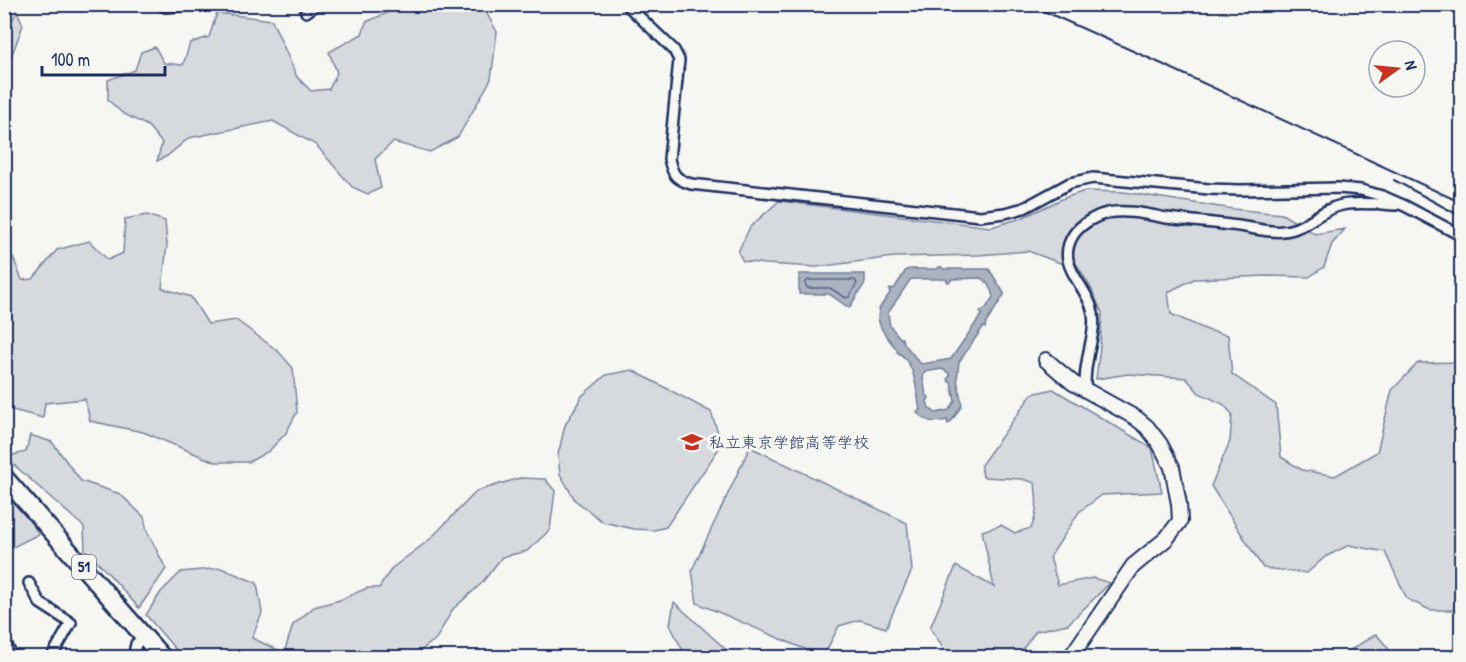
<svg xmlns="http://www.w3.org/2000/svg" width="1466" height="662" viewBox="0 0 1466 662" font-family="'Patrick Hand','Klee One',sans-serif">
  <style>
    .green { fill: #d6d9dd; stroke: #78849e; stroke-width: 1.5 }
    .water { fill: #abb2c0; stroke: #717e99; stroke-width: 1.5; fill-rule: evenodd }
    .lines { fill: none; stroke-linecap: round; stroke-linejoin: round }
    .shore { stroke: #556385; stroke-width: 1.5 }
    .street-casing { stroke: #1b2f5e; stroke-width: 14 }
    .secondary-casing { stroke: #1b2f5e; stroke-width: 18 }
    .highway-casing { stroke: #1b2f5e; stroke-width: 21 }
    .street { stroke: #f6f6f2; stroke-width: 9 }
    .secondary { stroke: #f6f6f2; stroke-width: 14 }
    .highway { stroke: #f6f6f2; stroke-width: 16 }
    .rail { stroke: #1b2f5e; stroke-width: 2 }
    .labels { text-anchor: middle; stroke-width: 6; stroke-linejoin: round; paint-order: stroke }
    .shield { fill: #f6f6f2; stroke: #5d6b8a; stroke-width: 1.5 }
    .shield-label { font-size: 15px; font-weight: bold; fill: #1b2f5e }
    .poi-label { font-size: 16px; fill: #1b2f5e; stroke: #f6f6f2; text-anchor: start }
  </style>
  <rect width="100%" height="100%" fill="#f6f6f2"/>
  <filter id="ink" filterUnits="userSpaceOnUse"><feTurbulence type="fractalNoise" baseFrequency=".0167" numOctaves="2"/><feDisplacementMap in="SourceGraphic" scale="12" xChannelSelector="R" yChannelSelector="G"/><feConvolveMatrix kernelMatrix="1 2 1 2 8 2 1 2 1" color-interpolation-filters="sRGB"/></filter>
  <g filter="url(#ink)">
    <g class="green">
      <polygon points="399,5 482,5 497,32 491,79 458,137 430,152 393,142 375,159 381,188 368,194 352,187 316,145 273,121 189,138 167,156 157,161 162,143 148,126 122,113 108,100 108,80 135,70 141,52 155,47 164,63 183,65 190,43 209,37 217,13 272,20 297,77 311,91 329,89 337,73 329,52 362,34 366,22 387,13"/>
      <polygon points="17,11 23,25 7,68 5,69 5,31 7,31"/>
      <polygon points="1085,191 1124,192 1233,209 1282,214 1315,234 1345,229 1332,244 1324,267 1309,277 1267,276 1194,279 1168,292 1171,314 1207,330 1228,335 1232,374 1276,405 1281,457 1302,470 1335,476 1377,452 1392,390 1418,363 1461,362 1462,486 1458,491 1462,495 1461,610 1430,610 1407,599 1385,552 1349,545 1325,557 1307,573 1263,568 1211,486 1230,441 1232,414 1223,404 1199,393 1186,378 1128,374 1096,379 1100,346 1102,313 1091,288 1076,263 1060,263 1028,251 978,255 894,257 816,267 765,264 743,261 738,252 750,227 779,201 991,227 1022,218 1064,198"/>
      <polygon points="147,215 165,221 167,245 162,288 191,297 208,324 236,320 278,351 293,368 297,412 286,433 269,451 249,462 215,462 143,432 90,421 85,399 45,403 43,418 5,408 5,254 13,257 22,280 33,279 57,250 89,241 108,260 123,253 125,219"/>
      <polygon points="632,370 711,412 722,444 666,527 654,530 634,529 603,522 575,500 560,474 558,455 565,425 582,396 606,375"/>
      <path d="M1053,389L1152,448L1162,492L1102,495L1079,512L1050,557L1058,585L1093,578L1110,583L1068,624L1036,631L1017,657H947L941,644L930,628L956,566L994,587L982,531L1001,525L1015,533L1031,528C1038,513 1037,500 1035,483L1022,479L983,477L981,465L1032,394Z"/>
      <polygon points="30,435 52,442 81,481 120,494 144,517 147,531 166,569 139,608 108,573 85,550 84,527 5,457 26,452"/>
      <polygon points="750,447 907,523 912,570 886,628 860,620 839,626 823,657 697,603 692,570"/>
      <polygon points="520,478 545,479 555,491 550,530 527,551 502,557 481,584 453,609 436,639 412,657 182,657 146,615 161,592 181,572 221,568 257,583 262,613 252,638 284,653 293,625 314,607 340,600 367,588 379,588 392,568 429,540 477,491"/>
      <polygon points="5,483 39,534 5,551"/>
      <polygon points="674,602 733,656 741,657 686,657 670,625"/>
      <polygon points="1376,634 1388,648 1391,657 1339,657"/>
    </g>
    <g class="water">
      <path d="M939,267H942L943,269H989L1004,293V295L986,323L985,328L983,327L959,362L957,379L962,405L951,422L948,424L947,420C932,423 929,423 917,413V411L920,410C916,390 916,362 897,352L898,351C890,340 874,325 879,310C881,304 887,298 890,293L889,290L891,288L894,289L906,270L911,269H937ZM980,278C987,280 992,290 993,297L986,308L980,312L982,314L953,356L951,359L922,364L918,361L903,342L902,338H900L890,326L888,313L910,280L912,279H946L948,282L951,281V279ZM942,369L949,373L950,376L948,378L949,382H951L955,401L949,410L936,413L929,408L927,401L929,398L928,396H926L923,377L925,372Z"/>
      <polygon points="799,274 865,274 865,283 849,308 829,294 799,294"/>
    </g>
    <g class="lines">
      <polygon class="shore" points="808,280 855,280 857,283 849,297 846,298 830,288 807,288 805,283"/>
      <defs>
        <g id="street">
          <polyline points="161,4 165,7 191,5"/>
          <path d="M626,4L674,50L679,60L669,159C673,176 676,179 691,184L980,216L1005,213L1024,208L1070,183L1093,178L1209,189L1240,190L1338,188L1361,190L1382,196L1405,206L1462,236"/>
          <polyline points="1459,4 1462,5"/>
          <polyline points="306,12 317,4"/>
          <path d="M1085,390C1085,381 1085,372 1087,363C1089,346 1097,326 1092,309C1085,283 1054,264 1074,234C1081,224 1097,215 1108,213C1125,209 1150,215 1167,218C1188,221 1209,222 1230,225C1244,226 1257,230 1271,231C1304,235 1314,211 1342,205C1357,202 1380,204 1396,205"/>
          <polyline points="29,583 40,603 71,623 51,658"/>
          <polyline points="4,640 13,658"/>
          <polyline points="133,658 136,644 144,636"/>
        </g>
        <polyline id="secondary" points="1046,360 1073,383 1136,418 1147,427 1160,444 1172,467 1179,504 1180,521 1166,539 1133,566 1070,658"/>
        <polyline id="highway" points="4,477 163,658"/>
      </defs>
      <use href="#street" class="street-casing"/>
      <use href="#secondary" class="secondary-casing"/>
      <use href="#highway" class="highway-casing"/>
      <use href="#street" class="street"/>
      <use href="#secondary" class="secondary"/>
      <use href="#highway" class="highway"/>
      <g class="rail">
        <polyline points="1028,4 1162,64 1462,203"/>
        <polyline points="1394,180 1462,217"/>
      </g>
    </g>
  </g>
  <defs>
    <symbol id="school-bare" viewBox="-9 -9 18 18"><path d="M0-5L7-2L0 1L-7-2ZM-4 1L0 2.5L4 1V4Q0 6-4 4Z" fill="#c8321e" stroke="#f6f6f2" stroke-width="2.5" paint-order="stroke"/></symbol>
  </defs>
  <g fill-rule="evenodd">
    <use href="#school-bare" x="677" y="427" width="30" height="30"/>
  </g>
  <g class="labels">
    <rect class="shield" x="72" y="555" width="24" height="24" rx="4.5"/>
    <g class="shield-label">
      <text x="84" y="572">51</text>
    </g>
    <g class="poi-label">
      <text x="709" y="448">私立東京学館高等学校</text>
    </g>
  </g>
  <rect width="1466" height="662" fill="none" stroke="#f6f6f2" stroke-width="24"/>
  <rect x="12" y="12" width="1442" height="638" fill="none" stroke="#1b2f5e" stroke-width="2" filter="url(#ink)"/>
  <g transform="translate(1397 69) rotate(75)"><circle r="28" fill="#f6f6f2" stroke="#9ea6b7" stroke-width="1.5"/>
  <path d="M0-4.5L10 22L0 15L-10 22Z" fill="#c8321e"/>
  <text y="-9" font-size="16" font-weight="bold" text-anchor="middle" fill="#1b2f5e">N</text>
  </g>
  <path d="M42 66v9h123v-9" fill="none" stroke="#1b2f5e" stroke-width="3"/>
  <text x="51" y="66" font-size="18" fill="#1b2f5e" stroke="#f6f6f2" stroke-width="4.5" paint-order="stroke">100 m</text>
</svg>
